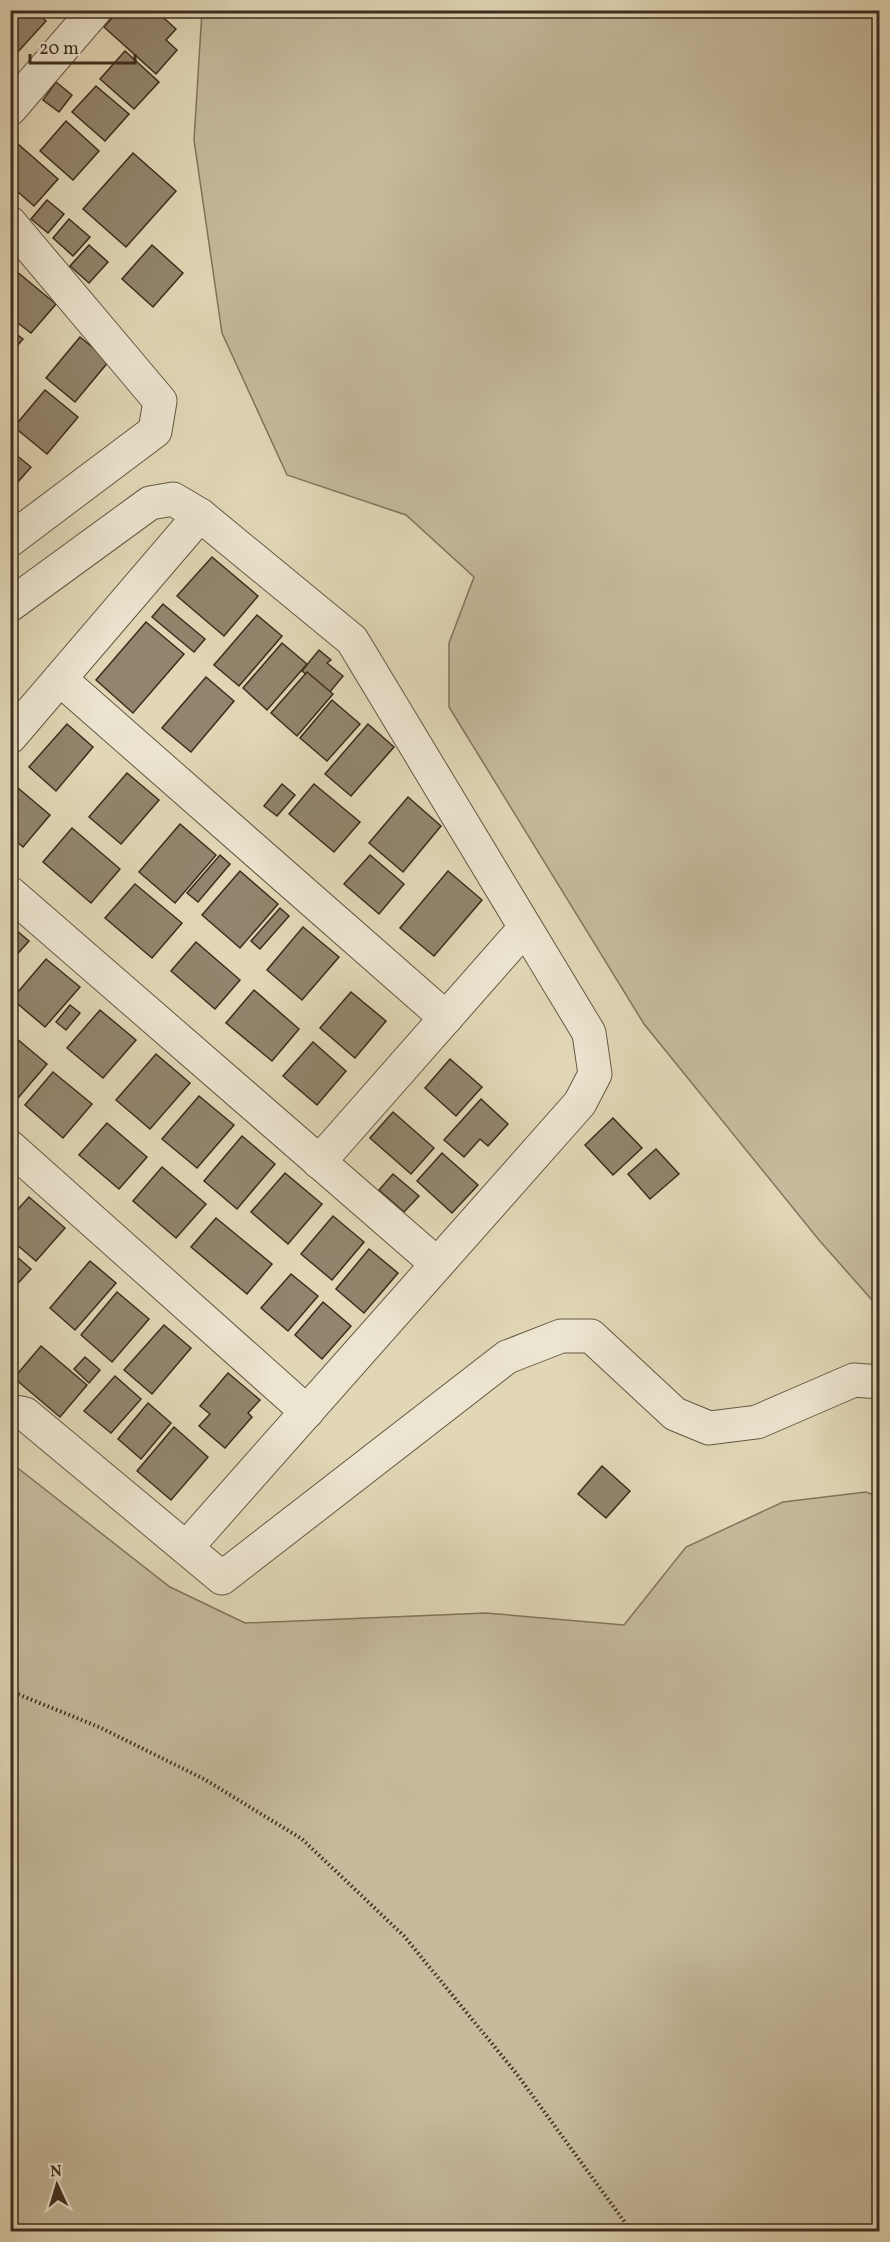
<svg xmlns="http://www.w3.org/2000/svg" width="890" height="2242" viewBox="0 0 890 2242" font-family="Vollkorn,serif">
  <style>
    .green { fill: #c5ba9c; stroke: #80745d; stroke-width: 1.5 }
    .building { fill: #92856d; stroke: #3c2d1e; stroke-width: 1.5 }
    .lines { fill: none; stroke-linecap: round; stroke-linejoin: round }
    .street-casing { stroke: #655844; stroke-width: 35 }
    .path { stroke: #3c2d1e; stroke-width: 4; stroke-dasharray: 1.5 3; stroke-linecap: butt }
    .street { stroke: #ece5d0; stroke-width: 33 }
  </style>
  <rect width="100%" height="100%" fill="#e1d7b6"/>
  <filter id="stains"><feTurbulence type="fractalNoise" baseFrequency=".00333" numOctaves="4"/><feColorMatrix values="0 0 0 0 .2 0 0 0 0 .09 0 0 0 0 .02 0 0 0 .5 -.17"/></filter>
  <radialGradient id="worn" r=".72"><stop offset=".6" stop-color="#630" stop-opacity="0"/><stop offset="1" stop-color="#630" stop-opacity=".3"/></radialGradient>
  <g class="green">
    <polygon points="202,11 879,11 879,1308 819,1240 644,1024 449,707 449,643 474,577 406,515 287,475 222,333 194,140"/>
    <polygon points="10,1462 170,1587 245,1623 486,1613 624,1625 686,1547 783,1502 866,1492 879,1497 879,2231 11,2231"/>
  </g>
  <g class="building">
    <polygon points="10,10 34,10 46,21 14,56 10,53"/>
    <polygon points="119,10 125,13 127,10 155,10 176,29 166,40 177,50 156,74 104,27"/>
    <polygon points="125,51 159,82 134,109 100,79"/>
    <polygon points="56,82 72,95 59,112 43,100"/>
    <polygon points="96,86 129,114 105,141 72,112"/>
    <polygon points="66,121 99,151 73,180 40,151"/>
    <polygon points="18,144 58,179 34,206 10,185 10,153"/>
    <polygon points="133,153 176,191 126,247 83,209"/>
    <polygon points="47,200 64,214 48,233 31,219"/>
    <polygon points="69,219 90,237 73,256 53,238"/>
    <polygon points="89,245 108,262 89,283 70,266"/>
    <polygon points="152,245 183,273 153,307 122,279"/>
    <polygon points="16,271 56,304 31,333 10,317 10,278"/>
    <polygon points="10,329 23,339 10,354"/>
    <polygon points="80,337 109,361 75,402 46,378"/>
    <polygon points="45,390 78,417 47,454 14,427"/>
    <polygon points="10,450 31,467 10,491"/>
    <polygon points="212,557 258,596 224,636 177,596"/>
    <polygon points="163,604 205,639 194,652 152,617"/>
    <polygon points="257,615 282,636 239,686 214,665"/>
    <polygon points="146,622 184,654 133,713 96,680"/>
    <polygon points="282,643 307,664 267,710 243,688"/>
    <polygon points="319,650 331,660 327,663 343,676 329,693 302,671"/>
    <polygon points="307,672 333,694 297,736 271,713"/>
    <polygon points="206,677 234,701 191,752 162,728"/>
    <polygon points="332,700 360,724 327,761 300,738"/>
    <polygon points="67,724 93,747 56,791 29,767"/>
    <polygon points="368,724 394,747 351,796 325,774"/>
    <polygon points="127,773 159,800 121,844 89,817"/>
    <polygon points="12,783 50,815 23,847 10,836 10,785"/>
    <polygon points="282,784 295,795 277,816 264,806"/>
    <polygon points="314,784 360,822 334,852 289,814"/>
    <polygon points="408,797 441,826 403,872 369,843"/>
    <polygon points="180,824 216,855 175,903 139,872"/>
    <polygon points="72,828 120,869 91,903 43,862"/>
    <polygon points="220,855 230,864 198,902 187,893"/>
    <polygon points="370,855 404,884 379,914 344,884"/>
    <polygon points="240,871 278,904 240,948 202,915"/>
    <polygon points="448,871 482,900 434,956 400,928"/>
    <polygon points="135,884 182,923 152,958 105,918"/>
    <polygon points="280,908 289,916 260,949 251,941"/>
    <polygon points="10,925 29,941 10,962"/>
    <polygon points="303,927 339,957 302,1000 267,970"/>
    <polygon points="196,942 240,980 215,1009 171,971"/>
    <polygon points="46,959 80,987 45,1027 12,999"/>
    <polygon points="254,990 299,1029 272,1061 226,1023"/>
    <polygon points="351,992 386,1021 355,1058 320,1028"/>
    <polygon points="70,1005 80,1013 66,1030 56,1022"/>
    <polygon points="100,1010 136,1040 103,1078 67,1048"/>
    <polygon points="10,1033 47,1064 18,1098 10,1092"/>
    <polygon points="313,1042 346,1071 317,1105 283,1076"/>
    <polygon points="156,1054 190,1083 150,1129 116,1100"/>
    <polygon points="450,1059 482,1087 456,1116 425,1088"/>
    <polygon points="53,1072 92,1104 63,1138 25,1105"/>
    <polygon points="199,1096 234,1125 197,1168 162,1139"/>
    <polygon points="481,1099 508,1124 488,1146 480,1139 464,1157 444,1140"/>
    <polygon points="393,1112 434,1148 411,1174 370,1138"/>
    <polygon points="613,1118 642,1148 613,1175 585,1145"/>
    <polygon points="107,1123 147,1157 119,1189 79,1155"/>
    <polygon points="242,1136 275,1164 237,1209 204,1181"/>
    <polygon points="656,1149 679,1174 650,1199 628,1174"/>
    <polygon points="442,1153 478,1185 452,1213 417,1181"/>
    <polygon points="162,1167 206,1204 176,1238 133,1201"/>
    <polygon points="285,1173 322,1204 288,1244 251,1212"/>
    <polygon points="393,1174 419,1196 404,1212 379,1190"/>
    <polygon points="29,1197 65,1228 36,1261 10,1239 10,1218"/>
    <polygon points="333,1216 364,1242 332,1280 301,1254"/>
    <polygon points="216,1218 272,1264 247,1294 191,1247"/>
    <polygon points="369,1249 398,1273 364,1313 336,1289"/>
    <polygon points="10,1251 31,1269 10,1292"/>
    <polygon points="90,1261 116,1283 75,1330 50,1308"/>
    <polygon points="291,1274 318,1296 288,1331 261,1308"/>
    <polygon points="117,1292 149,1319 112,1362 81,1335"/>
    <polygon points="323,1302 351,1326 322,1359 295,1335"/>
    <polygon points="164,1325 191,1348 152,1394 124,1370"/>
    <polygon points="41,1346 87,1385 60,1417 14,1378"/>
    <polygon points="85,1357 100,1370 89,1383 74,1369"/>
    <polygon points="228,1373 260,1400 248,1413 252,1417 225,1448 199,1426 210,1414 200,1406"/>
    <polygon points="115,1376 141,1399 111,1433 84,1411"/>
    <polygon points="148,1403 171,1423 141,1459 118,1439"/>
    <polygon points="174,1427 208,1457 171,1500 137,1471"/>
    <polygon points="602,1466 630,1491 606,1518 578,1494"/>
  </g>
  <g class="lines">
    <defs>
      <g id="street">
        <polyline points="10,109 95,10"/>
        <polyline points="10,223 160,401 155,431 10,540"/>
        <polyline points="10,605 150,503 173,499 200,515 352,640 589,1033 595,1074 580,1103 186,1548"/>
        <polyline points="60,679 446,1018"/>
        <polyline points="10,737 200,515"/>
        <polyline points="10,893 437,1264"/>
        <polyline points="10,1147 307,1412"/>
        <polyline points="319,1162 525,928"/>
        <polyline points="10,1411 25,1414 222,1578 507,1357 561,1336 591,1336 675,1414 709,1428 757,1422 854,1380 880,1382"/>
      </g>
    </defs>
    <use href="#street" class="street-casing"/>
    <polyline class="path" points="10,1691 99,1727 204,1779 302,1839 404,1936 516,2073 632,2232"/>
    <use href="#street" class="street"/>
  </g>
  <rect width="890" height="2242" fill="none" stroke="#e1d7b6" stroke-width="36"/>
  <rect x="12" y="12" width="866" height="2218" fill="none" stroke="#3c2d1e" stroke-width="3"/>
  <rect x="18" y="18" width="854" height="2206" fill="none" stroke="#3c2d1e" stroke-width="1.5"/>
  <g transform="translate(57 2185) rotate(356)" stroke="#ece5d0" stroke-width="4.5" paint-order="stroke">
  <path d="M0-4.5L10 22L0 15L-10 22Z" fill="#3c2d1e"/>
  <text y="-9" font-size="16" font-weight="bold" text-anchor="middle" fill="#3c2d1e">N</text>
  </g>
  <path d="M30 54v9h105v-9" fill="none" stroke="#3c2d1e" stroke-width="3"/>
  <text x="39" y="54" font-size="18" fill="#3c2d1e" stroke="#ece5d0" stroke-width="4.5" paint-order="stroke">20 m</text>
  <rect width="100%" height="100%" filter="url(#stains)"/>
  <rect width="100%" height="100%" fill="url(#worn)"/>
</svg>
